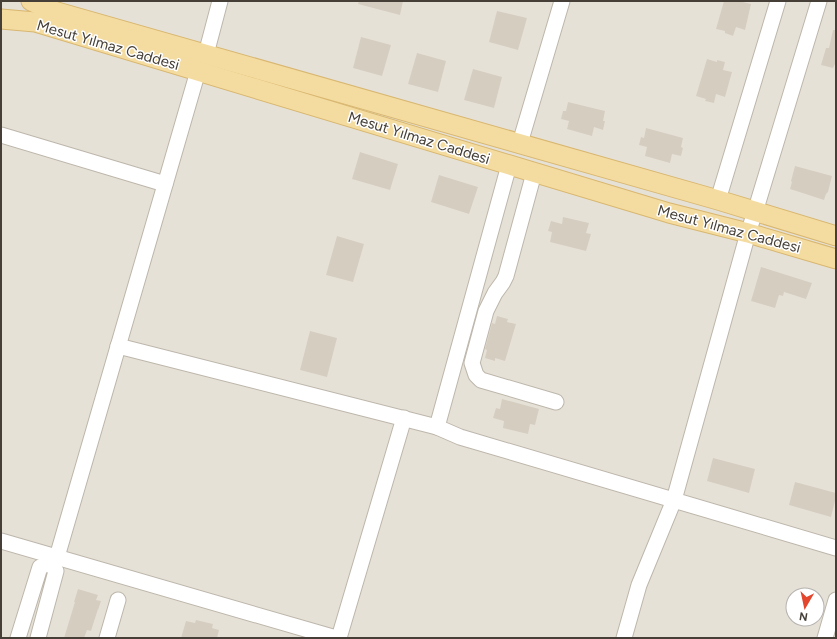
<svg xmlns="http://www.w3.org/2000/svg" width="837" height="639" viewBox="0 0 837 639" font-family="Figtree,sans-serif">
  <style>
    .residential { fill: #e6e1d7; fill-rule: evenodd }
    .building { fill: #d6cdc1 }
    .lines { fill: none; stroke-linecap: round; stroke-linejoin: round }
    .minor-casing { stroke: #bdb6ab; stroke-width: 17 }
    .major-casing { stroke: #d8b770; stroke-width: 21 }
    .minor { stroke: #fff; stroke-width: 15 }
    .major { stroke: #f4db9f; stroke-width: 19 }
    .labels { text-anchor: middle; stroke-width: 3; stroke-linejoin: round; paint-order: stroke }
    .street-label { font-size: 15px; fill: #453f37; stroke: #fff }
  </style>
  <rect width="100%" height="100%" fill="#f2efe8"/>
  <path class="residential" d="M1,1H836V638H1ZM793,595H817V619H793Z"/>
  <g class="building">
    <polygon points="359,1 403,1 400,15 358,4"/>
    <polygon points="724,1 743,1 743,2 751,4 745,30 736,27 733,36 725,33 725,31 716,29"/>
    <polygon points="497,11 527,18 518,50 489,42"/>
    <polygon points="833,30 836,30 836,64 835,64 833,68 821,65 826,48 829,48"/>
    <polygon points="361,37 391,45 382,76 353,68"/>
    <polygon points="417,53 446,61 438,92 408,84"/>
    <polygon points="707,59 717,62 717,60 725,62 723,70 732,72 725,97 716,94 714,103 705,101 706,99 696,96"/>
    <polygon points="473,69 502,77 494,108 464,100"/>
    <polygon points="568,102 605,111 603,121 605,121 603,130 594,127 592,136 567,129 569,121 561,119 563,111 566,111"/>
    <polygon points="646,128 683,138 681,147 683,148 681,156 672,154 670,163 645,156 647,147 639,145 641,137 644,138"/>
    <polygon points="360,152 398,164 390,190 352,179"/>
    <polygon points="795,166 832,176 828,192 826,194 824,200 790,189 792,182 791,181"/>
    <polygon points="439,175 478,187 469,214 431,202"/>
    <polygon points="563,217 589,223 586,233 591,234 586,251 550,242 552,232 548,231 551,221 562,224"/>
    <polygon points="337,236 364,244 353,282 326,275"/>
    <polygon points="761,267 812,283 806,299 784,292 783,296 779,295 775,308 751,301"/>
    <polygon points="497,316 508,319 507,322 516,324 505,361 495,358 495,361 485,358 487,350 485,349 492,323 495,324"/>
    <polygon points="310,331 337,338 327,377 300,370"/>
    <polygon points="502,399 539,409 535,425 530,424 528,434 503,428 504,421 493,418 496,408 500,409"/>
    <polygon points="713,458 755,469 749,493 707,481"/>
    <polygon points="795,482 836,493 836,497 831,517 789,505"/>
    <polygon points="78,589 98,595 96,600 101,601 98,610 98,609 91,631 87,630 84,638 64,638 75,602 74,602"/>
    <polygon points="196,620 213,624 212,628 219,630 217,638 181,638 186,621 195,623"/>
  </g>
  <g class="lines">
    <defs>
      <g id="minor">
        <polyline points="206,54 220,1"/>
        <polyline points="1,135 165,184"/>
        <polyline points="520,143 562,1"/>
        <polyline points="534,173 506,276 503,282 495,293 486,311 472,363 476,375 481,380 556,402"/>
        <polyline points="718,200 778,1"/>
        <polyline points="118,346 437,427 460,437 836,548"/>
        <polyline points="437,427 509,165"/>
        <polyline points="1,541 336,638"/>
        <polyline points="57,557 198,71"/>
        <path d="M18,638L40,567C46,563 53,564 56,571L38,638"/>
        <polyline points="107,638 118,600"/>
        <polyline points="339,638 404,418"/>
        <polyline points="624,638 639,585 674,500 748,233 755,212 819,1"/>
        <polyline points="825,638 836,600"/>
      </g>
      <g id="major">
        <polyline points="31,1 50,10 718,200 836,236"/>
        <polyline points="1,19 35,22 669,213 748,233 836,259"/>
      </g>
    </defs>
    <use href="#minor" class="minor-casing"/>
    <use href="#major" class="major-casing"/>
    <use href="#minor" class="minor"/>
    <use href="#major" class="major"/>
  </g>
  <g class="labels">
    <g class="street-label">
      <text transform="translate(108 45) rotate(16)" y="5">Mesut Yılmaz Caddesi</text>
      <text transform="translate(419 138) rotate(17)" y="5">Mesut Yılmaz Caddesi</text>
      <text transform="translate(729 229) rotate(15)" y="5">Mesut Yılmaz Caddesi</text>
    </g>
  </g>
  <rect width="837" height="639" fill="none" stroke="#453f37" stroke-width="4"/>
  <g transform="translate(805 607) rotate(189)"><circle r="19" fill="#ffffff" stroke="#b5b2af"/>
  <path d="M0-3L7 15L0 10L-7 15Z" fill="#e4462d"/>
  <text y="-6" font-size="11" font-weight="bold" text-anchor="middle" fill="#453f37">N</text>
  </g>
</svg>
